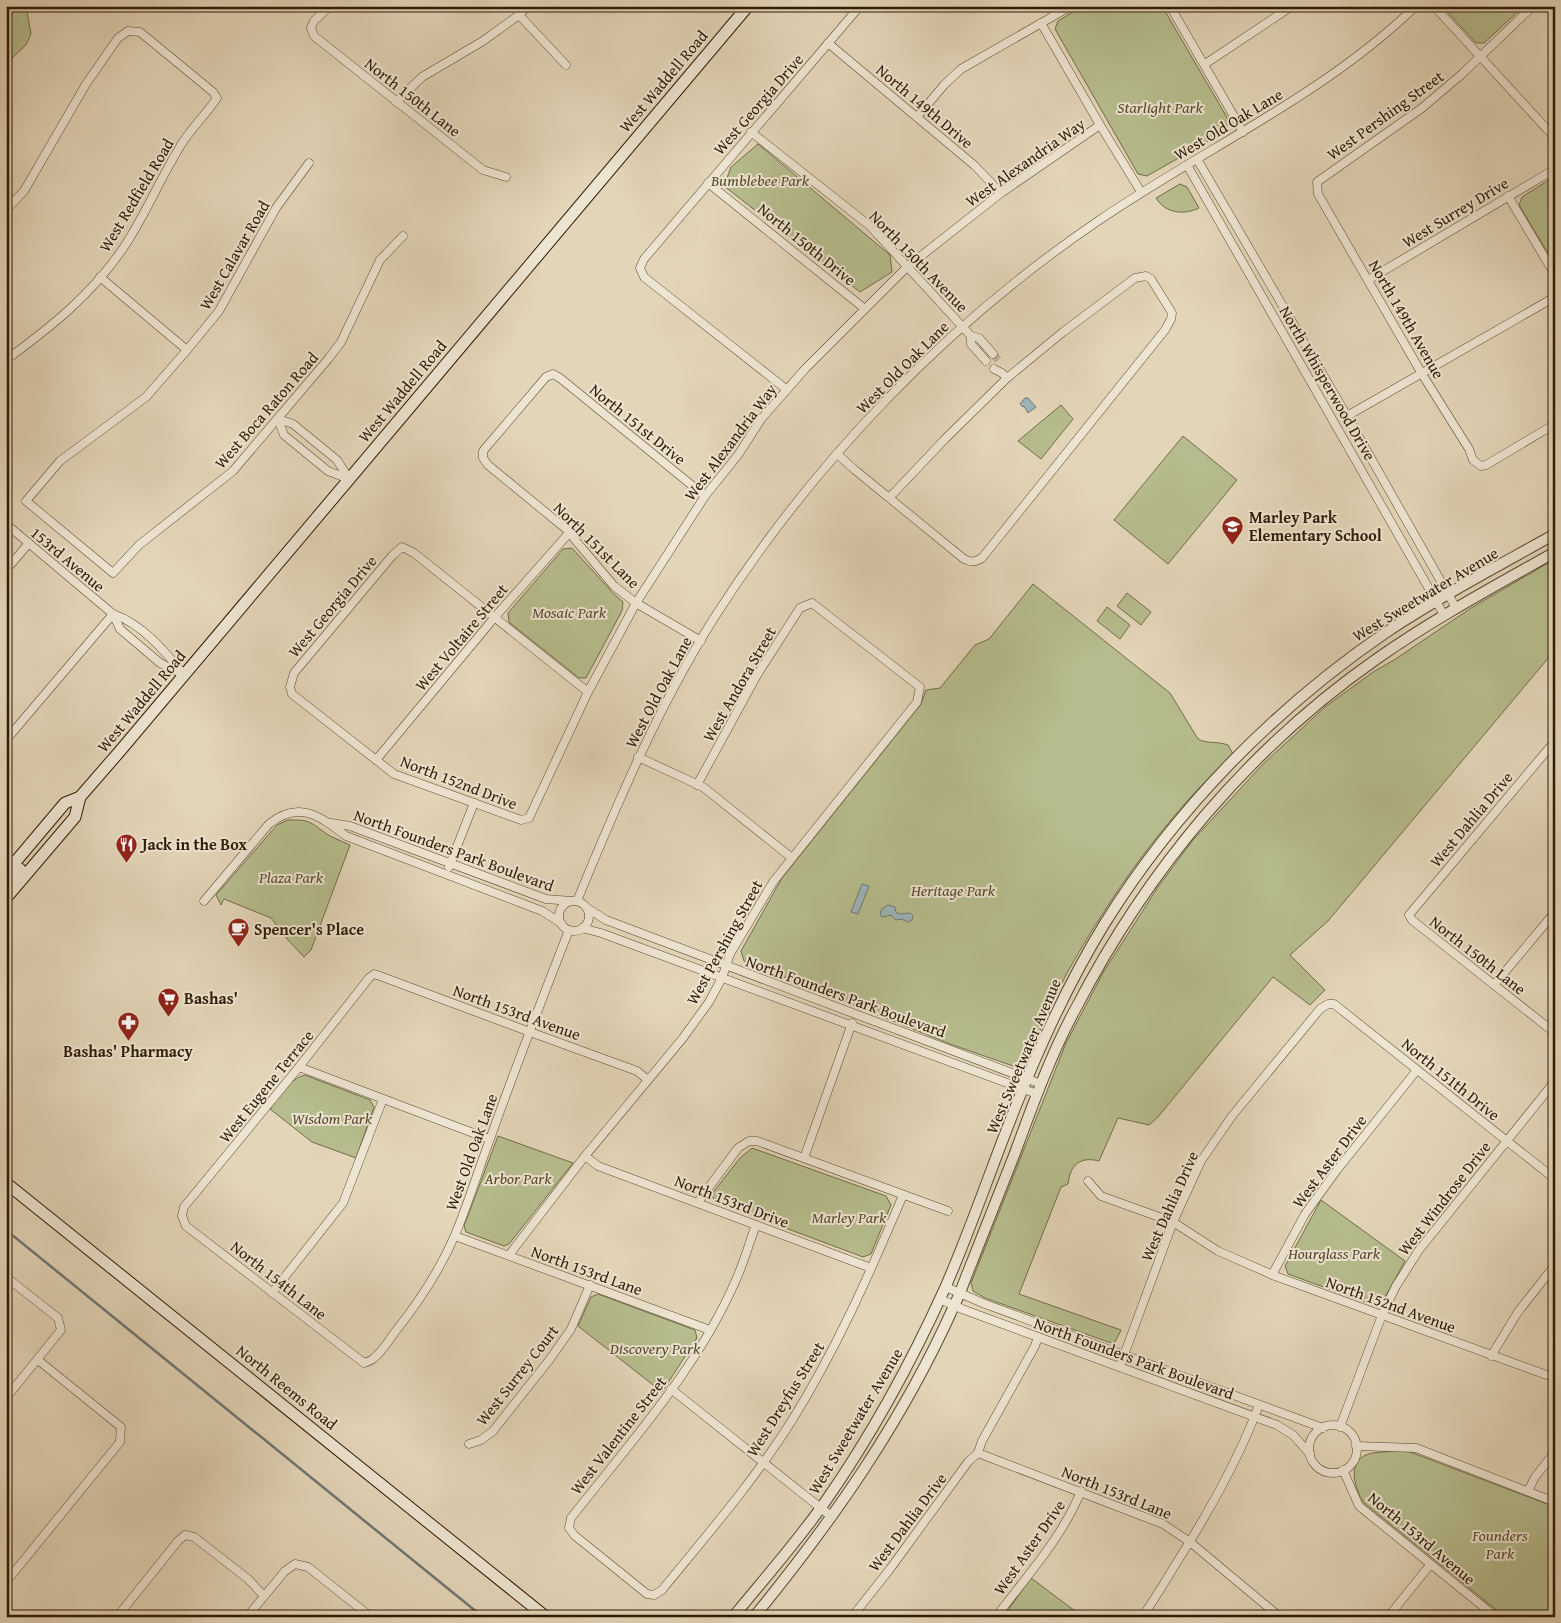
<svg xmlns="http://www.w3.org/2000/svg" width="1561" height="1623" viewBox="0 0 1561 1623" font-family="'Gentium Book Plus',serif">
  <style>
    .green { fill: #b6bc8d; stroke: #726c49 }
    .water { fill: #9cb5bb; stroke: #707772 }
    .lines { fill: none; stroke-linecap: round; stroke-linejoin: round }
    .stream { stroke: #707772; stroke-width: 2.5 }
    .minor-tunnel { stroke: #bfb094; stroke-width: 8; stroke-dasharray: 8 4; stroke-linecap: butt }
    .minor-casing { stroke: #5c4a32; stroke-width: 9 }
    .tertiary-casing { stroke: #5c4a32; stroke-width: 12 }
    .secondary-casing { stroke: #2f1b05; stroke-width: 13 }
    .minor { stroke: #ede4d1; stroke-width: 8 }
    .tertiary { stroke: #ede4d1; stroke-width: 10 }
    .secondary { stroke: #ede4d1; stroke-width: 11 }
    .labels { text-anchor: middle; stroke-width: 4; stroke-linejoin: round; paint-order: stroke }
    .street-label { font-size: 16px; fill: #2f1b05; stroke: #ede4d1 }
    .park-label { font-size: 16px; font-style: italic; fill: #584b2e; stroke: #ede4d1 }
    .poi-label { font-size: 16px; font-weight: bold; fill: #2f1b05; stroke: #ede4d1; text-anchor: start }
  </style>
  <rect width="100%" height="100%" fill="#e3d5b8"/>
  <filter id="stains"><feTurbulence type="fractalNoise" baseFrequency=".004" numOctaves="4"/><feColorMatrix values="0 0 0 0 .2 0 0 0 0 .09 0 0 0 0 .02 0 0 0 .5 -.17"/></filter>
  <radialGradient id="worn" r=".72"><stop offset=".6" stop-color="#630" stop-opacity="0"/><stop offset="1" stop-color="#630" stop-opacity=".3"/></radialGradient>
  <g class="green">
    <polygon points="6,6 26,6 31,34 26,45 12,58 6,72"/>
    <polygon points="1083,6 1162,6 1228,119 1226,131 1147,176 1138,174 1055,29 1058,21"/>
    <polygon points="1442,6 1524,6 1484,43 1476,43"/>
    <polygon points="758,144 890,255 892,272 860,292 724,186 731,167"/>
    <polygon points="1555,176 1555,265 1519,205 1522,197"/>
    <path d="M1180,184L1187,187L1199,208C1184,215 1166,214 1156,198Z"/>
    <polygon points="1061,405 1073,419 1041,459 1018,441"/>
    <polygon points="1183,436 1237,480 1168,564 1114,520"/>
    <polygon points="572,548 613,593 623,602 622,611 586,678 579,678 509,622 508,613 563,549"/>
    <path d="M1555,559V650L1328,921L1290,955L1325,990L1310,1005L1273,977L1158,1117L1149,1125L1118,1118L1099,1161C1080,1156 1070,1165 1068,1184L1061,1187L1019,1294L1121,1330L1114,1344L985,1298L973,1291L971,1283L1066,1043L1104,971L1158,887L1193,840L1263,764L1325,707L1373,672L1394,660L1471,608Z"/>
    <path d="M1033,584L1170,693L1198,739C1207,744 1218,741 1228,745L1233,754C1165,818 1111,894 1066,975C1051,1003 1040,1033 1026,1061L1016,1067L950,1044L744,961L741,951L782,878L921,704L926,690L940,688L975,645L989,639Z"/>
    <polygon points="1127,593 1151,612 1141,625 1117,606"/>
    <polygon points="1107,607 1130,625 1120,639 1097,621"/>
    <path d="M288,820C315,819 311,825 332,837C338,840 344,842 350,845L311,950L304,957L288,940L271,918L224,899L221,905L216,895L277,825Z"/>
    <path d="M305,1075L370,1100L374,1107L356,1158L312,1142L270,1109C278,1098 290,1078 305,1075Z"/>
    <polygon points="498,1136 573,1163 509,1244 504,1246 466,1232 464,1226"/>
    <polygon points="752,1148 886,1196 891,1205 871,1254 863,1257 716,1202 711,1195 740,1158"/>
    <polygon points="1321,1200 1405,1261 1384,1299 1373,1305 1288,1274 1285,1266"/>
    <polygon points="598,1294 695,1330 697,1338 662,1392 578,1326 591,1297"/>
    <path d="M1405,1450L1555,1507V1617H1505L1364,1503C1354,1487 1345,1459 1372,1453Z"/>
    <polygon points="1031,1578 1083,1617 1003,1617"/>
  </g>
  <g class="water">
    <polygon points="1025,398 1028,398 1036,407 1028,413 1024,406 1023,407 1020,404"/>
    <polygon points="862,884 869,886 858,914 851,912"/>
    <polygon points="888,905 895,907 896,912 899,914 910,913 913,916 912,920 908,922 902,919 896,920 891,915 882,917 880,914 882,909"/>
  </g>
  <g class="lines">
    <polyline class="stream" points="6,1230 483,1617"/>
    <polyline class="minor-tunnel" points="993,354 1001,363"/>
    <defs>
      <g id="minor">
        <polyline points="330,6 314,21 311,28 314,36 483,170 506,177"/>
        <polyline points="1170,6 1243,132"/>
        <polyline points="1434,6 1555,138"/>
        <polyline points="1533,6 1462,74 1422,108 1317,182 1318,194 1422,374 1469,449 1473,460 1481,466 1486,465 1555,424"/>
        <polyline points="519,15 566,65"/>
        <polyline points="1041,23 1100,125 1141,192"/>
        <polyline points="828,43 974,165 1001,193"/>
        <polyline points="1205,64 1292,6"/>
        <polyline points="396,102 422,77 483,41 519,15 528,6"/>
        <polyline points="917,117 944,85 961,69 1071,6"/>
        <polyline points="751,132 870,226 971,336"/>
        <polyline points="1197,159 1347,416 1456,608"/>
        <polyline points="309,163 276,208 219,311 187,350 146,397 60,461 26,501 113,573 139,545 233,471 329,358 341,342 380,260 403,236"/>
        <polyline points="1187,165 1444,615"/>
        <polyline points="708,183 865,309"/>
        <polyline points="1508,196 1555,275"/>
        <path d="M6,210L24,191L86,84L118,38L128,31L140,32L213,92L217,98C205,116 188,131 178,150C158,183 144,218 122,250C89,297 52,326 6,360"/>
        <polyline points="100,277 187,350"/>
        <polyline points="1368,280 1555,169"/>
        <polyline points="971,336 971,344 986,361"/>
        <polyline points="971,336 979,338 993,354"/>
        <polyline points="994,369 1002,373 1007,378"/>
        <polyline points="786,389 644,277 640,268 644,259 860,6"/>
        <polyline points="1347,416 1555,297"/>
        <polyline points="278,419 284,435 328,471 349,479"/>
        <polyline points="278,419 293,424 337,460 349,479"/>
        <path d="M837,454L855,470L964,559C972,563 975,562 982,558L1165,330L1171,319L1172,313L1151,279L1146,276L1135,278L1063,332L1007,378L945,439L890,497"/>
        <path d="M6,524L113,614C142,624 165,651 184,675"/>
        <polyline points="6,570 29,543"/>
        <polyline points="113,614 120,629 160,663 182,674"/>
        <polyline points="701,641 636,603 614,586 566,529 488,465 483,458 483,451 546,377 553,374 560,378 705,496"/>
        <polyline points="588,692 414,553 402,547 392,556 294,673 290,687 292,694 394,774 521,820 529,818 588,692 636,603 705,496 738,455 762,418 805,369 907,267 1001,193 1100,125"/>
        <polyline points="6,740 113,614"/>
        <polyline points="1555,741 1409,915 1412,920 1555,1033"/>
        <polyline points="638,757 703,787 792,858"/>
        <polyline points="376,760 494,618 569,533"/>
        <polyline points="331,823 350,826 546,899 571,901"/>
        <polyline points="449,867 474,803"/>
        <path d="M204,901L269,824C299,800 320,816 346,836L542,911L561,923"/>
        <path d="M577,901C617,804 658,707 714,618C813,463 945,325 1098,221C1203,149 1323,96 1416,6"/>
        <circle cx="574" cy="916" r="15"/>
        <polyline points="587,908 606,920 1041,1084"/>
        <polyline points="582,928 601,933 1037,1094"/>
        <path d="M569,930C542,999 515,1069 490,1139C478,1171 468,1204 455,1235C440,1270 419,1302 395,1332C389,1340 382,1352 374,1358C372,1360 367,1362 364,1363L186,1226L182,1216L184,1207L299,1067L369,978L374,974L380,976L530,1032L637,1071L648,1080"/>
        <polyline points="1494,985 1555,912"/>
        <polyline points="299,1067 489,1139"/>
        <polyline points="585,1156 598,1166 871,1268"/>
        <polyline points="804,1158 852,1023"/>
        <polyline points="1088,1181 1101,1196 1173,1222 1218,1251 1275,1276 1555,1378"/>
        <polyline points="698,1202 738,1148 749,1141 757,1141 948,1211"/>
        <path d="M756,1225C749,1243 744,1263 735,1282C697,1369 630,1443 571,1518L569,1528L574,1535L647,1594L654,1595L662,1590C706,1536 753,1482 791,1422C836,1350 870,1273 903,1195"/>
        <polyline points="455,1236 710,1330"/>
        <polyline points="509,1255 585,1156 683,1038 709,1002 722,978 730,954 773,882 917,702 920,687 812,603 800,608 757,675 697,785"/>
        <polyline points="1272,1275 1305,1214 1337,1170 1417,1070"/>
        <polyline points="6,1277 58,1318 61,1330 6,1398"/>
        <polyline points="946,1287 985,1304 1323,1428"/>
        <polyline points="272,1293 343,1203 383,1099"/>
        <polyline points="940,1299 962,1309 1277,1425 1293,1435 1310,1454"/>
        <polyline points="1491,1356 1518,1312 1555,1265"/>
        <polyline points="1120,1366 1173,1222 1201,1161 1232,1116 1320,1009 1328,1004 1334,1004 1555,1179"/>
        <polyline points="671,1389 832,1517"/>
        <circle cx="1333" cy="1449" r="24"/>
        <polyline points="1340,1427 1382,1315 1396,1286 1419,1250 1555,1081"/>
        <polyline points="469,1444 481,1440 493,1431 550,1359 571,1329 590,1285"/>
        <polyline points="1356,1446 1416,1448 1555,1502"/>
        <polyline points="978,1453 1163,1524 1190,1542 1280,1617"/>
        <polyline points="1343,1470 1359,1506 1496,1617"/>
        <polyline points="1528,1491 1535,1477 1555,1452"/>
        <polyline points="6,1582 120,1442 121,1427 38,1360"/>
        <polyline points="117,1617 178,1541 185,1535 194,1537 248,1579 264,1596"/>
        <polyline points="247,1617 285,1571 295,1564 308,1567 371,1617"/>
        <polyline points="852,1617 890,1569 968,1462 978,1453 982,1441 1035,1346 1038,1337"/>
        <path d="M996,1617C1026,1577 1062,1538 1081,1491"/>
        <path d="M1142,1617C1155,1599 1166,1580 1177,1562C1209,1512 1238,1461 1259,1405"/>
        <polyline points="1388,1617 1430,1565"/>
      </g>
      <g id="tertiary">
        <path d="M733,1617C764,1579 797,1542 825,1502C871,1436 912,1361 945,1288C974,1222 996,1153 1024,1086C1047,1030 1073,975 1105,923C1176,809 1274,709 1385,633C1439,597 1498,566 1555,534"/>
        <path d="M754,1617C834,1519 902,1422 954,1306C961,1292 966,1276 972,1262C986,1226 1001,1189 1015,1153C1033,1104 1051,1054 1076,1008C1148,869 1250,747 1378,658C1435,618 1495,586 1555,552"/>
      </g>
      <g id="secondary">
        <polyline points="6,873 65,803 80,797 120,751 748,6"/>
        <polyline points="6,884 20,869"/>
        <polyline points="6,898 75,817 80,797"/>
        <polyline points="6,1183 546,1617"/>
      </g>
    </defs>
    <use href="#minor" class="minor-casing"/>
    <use href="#tertiary" class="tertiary-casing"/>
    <use href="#secondary" class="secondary-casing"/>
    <use href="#minor" class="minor"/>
    <use href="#tertiary" class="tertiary"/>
    <use href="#secondary" class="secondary"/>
  </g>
  <defs>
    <symbol id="school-pin" viewBox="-11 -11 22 30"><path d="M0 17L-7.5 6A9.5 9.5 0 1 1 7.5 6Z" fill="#8f2418" stroke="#ede4d1"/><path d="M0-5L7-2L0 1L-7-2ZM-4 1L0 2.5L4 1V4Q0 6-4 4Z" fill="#fff"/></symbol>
    <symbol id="restaurant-pin" viewBox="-11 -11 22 30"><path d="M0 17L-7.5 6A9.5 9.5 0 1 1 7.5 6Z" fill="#8f2418" stroke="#ede4d1"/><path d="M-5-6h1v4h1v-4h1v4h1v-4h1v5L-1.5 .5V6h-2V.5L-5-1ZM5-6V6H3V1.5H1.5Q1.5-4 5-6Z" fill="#fff"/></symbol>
    <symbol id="cafe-pin" viewBox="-11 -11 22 30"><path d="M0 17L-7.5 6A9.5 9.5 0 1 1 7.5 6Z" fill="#8f2418" stroke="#ede4d1"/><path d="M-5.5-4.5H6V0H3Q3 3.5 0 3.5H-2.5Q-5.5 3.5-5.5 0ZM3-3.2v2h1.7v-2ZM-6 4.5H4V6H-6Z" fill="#fff"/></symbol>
    <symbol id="supermarket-pin" viewBox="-11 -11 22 30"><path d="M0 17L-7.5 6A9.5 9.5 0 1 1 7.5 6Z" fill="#8f2418" stroke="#ede4d1"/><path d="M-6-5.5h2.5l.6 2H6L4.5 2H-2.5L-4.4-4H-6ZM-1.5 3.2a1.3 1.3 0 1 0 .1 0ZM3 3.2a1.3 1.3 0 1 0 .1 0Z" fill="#fff"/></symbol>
    <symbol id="pharmacy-pin" viewBox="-11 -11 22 30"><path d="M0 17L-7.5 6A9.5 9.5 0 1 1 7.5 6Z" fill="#8f2418" stroke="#ede4d1"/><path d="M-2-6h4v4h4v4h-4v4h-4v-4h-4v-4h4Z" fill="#fff"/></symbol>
  </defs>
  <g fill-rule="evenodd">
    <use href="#school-pin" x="1220" y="514" width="25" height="34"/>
    <use href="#restaurant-pin" x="114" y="832" width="25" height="34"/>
    <use href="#cafe-pin" x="226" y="916" width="25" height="34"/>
    <use href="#supermarket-pin" x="156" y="986" width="25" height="34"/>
    <use href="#pharmacy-pin" x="116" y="1010" width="25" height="34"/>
  </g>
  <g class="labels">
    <g class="street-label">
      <text transform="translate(663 81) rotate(-50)" y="6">West Waddell Road</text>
      <text transform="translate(413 97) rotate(38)" y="6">North 150th Lane</text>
      <text transform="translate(758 104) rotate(-49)" y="6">West Georgia Drive</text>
      <text transform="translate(925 106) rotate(40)" y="6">North 149th Drive</text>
      <text transform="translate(1385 115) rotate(-36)" y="6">West Pershing Street</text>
      <text transform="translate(1228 124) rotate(-31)" y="6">West Old Oak Lane</text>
      <text transform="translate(1025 162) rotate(-35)" y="6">West Alexandria Way</text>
      <text transform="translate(136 195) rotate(-59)" y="6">West Redfield Road</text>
      <text transform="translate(1455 212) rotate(-31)" y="6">West Surrey Drive</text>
      <text transform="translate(807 244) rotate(39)" y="6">North 150th Drive</text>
      <text transform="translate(234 255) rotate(-60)" y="6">West Calavar Road</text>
      <text transform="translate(919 261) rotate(46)" y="6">North 150th Avenue</text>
      <text transform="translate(1407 319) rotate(60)" y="6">North 149th Avenue</text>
      <text transform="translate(902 367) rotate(-45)" y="6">West Old Oak Lane</text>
      <text transform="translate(1328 383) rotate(60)" y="6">North Whisperwood Drive</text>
      <text transform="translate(402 391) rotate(-50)" y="6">West Waddell Road</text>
      <text transform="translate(266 410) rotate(-49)" y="6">West Boca Raton Road</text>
      <text transform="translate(638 424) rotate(39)" y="6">North 151st Drive</text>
      <text transform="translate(730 442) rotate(-53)" y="6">West Alexandria Way</text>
      <text transform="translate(597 545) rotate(45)" y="6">North 151st Lane</text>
      <text transform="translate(68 559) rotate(40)" y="6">153rd Avenue</text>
      <text transform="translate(1425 594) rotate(-31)" y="6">West Sweetwater Avenue</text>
      <text transform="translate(332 606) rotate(-50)" y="6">West Georgia Drive</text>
      <text transform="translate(461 637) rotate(-50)" y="6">West Voltaire Street</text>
      <text transform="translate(739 684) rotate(-60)" y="6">West Andora Street</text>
      <text transform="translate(658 692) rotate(-62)" y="6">West Old Oak Lane</text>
      <text transform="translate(141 701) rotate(-50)" y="6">West Waddell Road</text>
      <text transform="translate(459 782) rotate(21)" y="6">North 152nd Drive</text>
      <text transform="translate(1471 819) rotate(-50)" y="6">West Dahlia Drive</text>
      <text transform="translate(454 850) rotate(20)" y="6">North Founders Park Boulevard</text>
      <text transform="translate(724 942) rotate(-61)" y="6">West Pershing Street</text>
      <text transform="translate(1478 955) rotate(38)" y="6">North 150th Lane</text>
      <text transform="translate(846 996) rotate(20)" y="6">North Founders Park Boulevard</text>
      <text transform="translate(517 1012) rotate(20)" y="6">North 153rd Avenue</text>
      <text transform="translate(1023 1056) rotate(-67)" y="6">West Sweetwater Avenue</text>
      <text transform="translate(1451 1079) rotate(39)" y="6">North 151th Drive</text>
      <text transform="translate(266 1086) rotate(-51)" y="6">West Eugene Terrace</text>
      <text transform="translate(471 1152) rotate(-70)" y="6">West Old Oak Lane</text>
      <text transform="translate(1329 1161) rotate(-53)" y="6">West Aster Drive</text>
      <text transform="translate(1444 1198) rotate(-52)" y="6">West Windrose Drive</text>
      <text transform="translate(732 1201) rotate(21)" y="6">North 153rd Drive</text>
      <text transform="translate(1169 1206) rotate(-66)" y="6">West Dahlia Drive</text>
      <text transform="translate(587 1270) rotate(20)" y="6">North 153rd Lane</text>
      <text transform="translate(279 1280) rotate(38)" y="6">North 154th Lane</text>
      <text transform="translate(1391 1304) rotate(20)" y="6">North 152nd Avenue</text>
      <text transform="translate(1134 1358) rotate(20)" y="6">North Founders Park Boulevard</text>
      <text transform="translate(517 1375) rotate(-52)" y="6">West Surrey Court</text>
      <text transform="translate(287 1387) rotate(39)" y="6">North Reems Road</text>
      <text transform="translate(785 1399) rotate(-58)" y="6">West Dreyfus Street</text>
      <text transform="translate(855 1421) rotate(-59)" y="6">West Sweetwater Avenue</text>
      <text transform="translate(618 1435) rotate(-52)" y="6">West Valentine Street</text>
      <text transform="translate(1117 1492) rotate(22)" y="6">North 153rd Lane</text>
      <text transform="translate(907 1522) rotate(-53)" y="6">West Dahlia Drive</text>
      <text transform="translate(1422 1538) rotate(40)" y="6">North 153rd Avenue</text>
      <text transform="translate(1029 1547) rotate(-55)" y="6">West Aster Drive</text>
    </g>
    <g class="park-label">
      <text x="1160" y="113">Starlight Park</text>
      <text x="760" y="186">Bumblebee Park</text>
      <text x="569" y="618">Mosaic Park</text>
      <text x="291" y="883">Plaza Park</text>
      <text x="953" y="896">Heritage Park</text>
      <text x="332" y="1124">Wisdom Park</text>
      <text x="518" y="1184">Arbor Park</text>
      <text x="849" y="1223">Marley Park</text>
      <text x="1334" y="1259">Hourglass Park</text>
      <text x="655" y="1354">Discovery Park</text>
      <text x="1500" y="1541">Founders<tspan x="1500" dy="18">Park</tspan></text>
    </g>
    <g class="poi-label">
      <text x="1249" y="523">Marley Park<tspan x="1249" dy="18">Elementary School</tspan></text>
      <text x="142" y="850">Jack in the Box</text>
      <text x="254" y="935">Spencer's Place</text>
      <text x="184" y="1004">Bashas'</text>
      <text x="128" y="1057" text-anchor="middle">Bashas' Pharmacy</text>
    </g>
  </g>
  <rect width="1561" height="1623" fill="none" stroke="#e3d5b8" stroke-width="25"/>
  <rect x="8" y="8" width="1546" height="1608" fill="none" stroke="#2f1b05" stroke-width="2.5"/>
  <rect x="12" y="12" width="1536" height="1598" fill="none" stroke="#2f1b05"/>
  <rect width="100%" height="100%" filter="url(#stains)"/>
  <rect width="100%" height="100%" fill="url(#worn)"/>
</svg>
